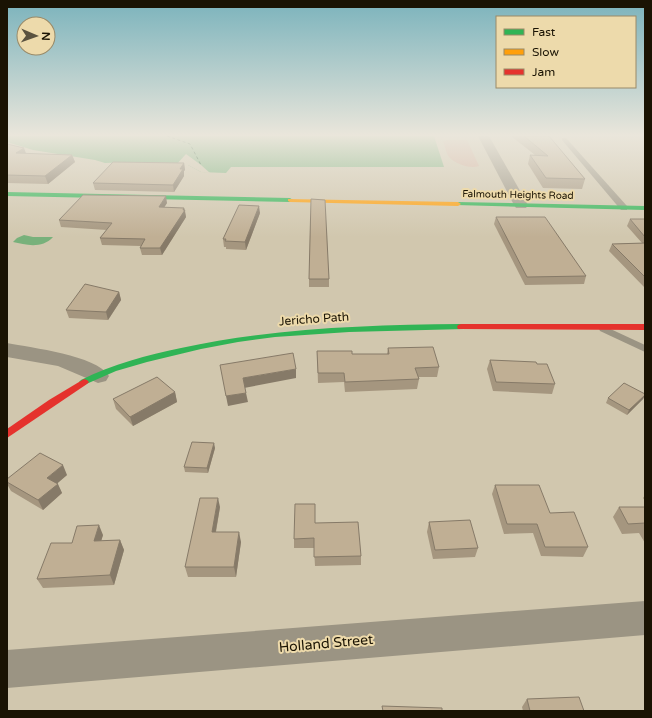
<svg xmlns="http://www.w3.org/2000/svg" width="652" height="718" viewBox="0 0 652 718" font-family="'Varela Round',sans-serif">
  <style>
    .green { fill: #d5ae9c }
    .water { fill: #78b17b }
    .pier { fill: #d1c7ae }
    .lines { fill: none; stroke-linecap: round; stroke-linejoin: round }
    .ferry { stroke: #0d4d22; stroke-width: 1; stroke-dasharray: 3 2.5; stroke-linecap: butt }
    .lane { fill: #9b9483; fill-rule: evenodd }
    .street { fill: #9b9483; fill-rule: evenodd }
    .fast { fill: #30b455; fill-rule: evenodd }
    .slow { fill: #ff9f0a; fill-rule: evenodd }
    .jam { fill: #e5322d; fill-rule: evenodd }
    .wall { fill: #a5967f }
    .shaded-wall { fill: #867a68 }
    .building { fill: #c0af94; stroke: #867a68 }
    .labels { text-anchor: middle; stroke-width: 4; stroke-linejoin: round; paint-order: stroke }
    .far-street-label { font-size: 10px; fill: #1a1303; stroke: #eddaab }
    .street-label { font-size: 12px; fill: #1a1303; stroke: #eddaab }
    .near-street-label { font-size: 14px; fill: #1a1303; stroke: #eddaab }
  </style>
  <rect width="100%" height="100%" fill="#d1c7ae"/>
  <path class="green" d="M448,140H467L479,166C470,169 455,164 449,157C446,153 445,146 443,141Z"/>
  <g class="water">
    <polygon points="7,136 434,136 444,167 231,167 226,173 201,172 188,165 131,162 105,163 95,160 33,150 7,142"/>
    <path d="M24,235L33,237H53C42,249 26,245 13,242L17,238Z"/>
  </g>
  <polygon class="pier" points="186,154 201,165 210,173 201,172 188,165 176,165"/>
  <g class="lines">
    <polyline class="ferry" points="167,136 190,144 201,165"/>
    <g class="lane">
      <polygon points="562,138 566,138 627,206 627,210 621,210 562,140"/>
      <polygon points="604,326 645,345 645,352 600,331 599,329"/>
    </g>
    <g class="street">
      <polygon points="478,136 489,136 528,205 526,208 516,208 514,205"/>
      <path d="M7,343C32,348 96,355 109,376L106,381L98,383L58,366L7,357Z"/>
      <polygon points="645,601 645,635 7,688 7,650"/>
    </g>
    <g class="fast">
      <polygon points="7,192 290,198 293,200 290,202 7,196"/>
      <polygon points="458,202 645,206 645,210 456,205 456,203"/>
      <path d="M461,324L464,325L465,327L464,329L349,332L275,337L238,342L201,349L147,362L116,371L84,385L79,382L81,380C113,364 147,355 181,348C273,328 367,325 461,324Z"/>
    </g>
    <polygon class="slow" points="288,199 458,202 461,204 458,206 290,202 288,201"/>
    <g class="jam">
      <polygon points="461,324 645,324 645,330 458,329 457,327 458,325"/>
      <polygon points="84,379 87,380 89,382 87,384 7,438 7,429 49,400"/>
    </g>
  </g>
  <g class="wall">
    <polygon points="511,136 549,136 585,179 582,189 543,188 528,164 530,155 535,155"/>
    <polygon points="7,144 26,154 72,155 75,162 48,184 7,183"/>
    <polygon points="184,163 185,170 184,171 184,176 174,192 95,190 93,183"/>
    <polygon points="167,203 164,207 185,210 186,217 162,255 142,255 140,248 141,246 102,245 100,238 107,230 61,227 59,220"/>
    <polygon points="260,213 246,250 226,249 226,247 224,247 223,239"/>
    <polygon points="496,217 586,276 584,284 525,285 494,224"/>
    <polygon points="630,219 645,219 645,288 609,251 612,244 642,243 627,226"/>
    <rect x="309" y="279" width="20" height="8"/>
    <polygon points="119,292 121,300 108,320 69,318 66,310"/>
    <polygon points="388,348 439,367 437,377 418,377 419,379 417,389 345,392 344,382 318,383 317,351 352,354 387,354"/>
    <polygon points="490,360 537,364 555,384 552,394 493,391 487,369"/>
    <polygon points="175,392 177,402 133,426 116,409 113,399"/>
    <polygon points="645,394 645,396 643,399 627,415 606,403 608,398"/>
    <polygon points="215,448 208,473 185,472 184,467"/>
    <polygon points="67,475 57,483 62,493 43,510 11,491 7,484 7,479"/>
    <polygon points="495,485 550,513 588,547 583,557 541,556 533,533 504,534 492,494"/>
    <polygon points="645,495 645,501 643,498"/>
    <polygon points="220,507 216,532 241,542 236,577 188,577 185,567"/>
    <polygon points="619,507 645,507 645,543 639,533 622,534 613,517"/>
    <polygon points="429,522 478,548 475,557 433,559 427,532"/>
    <polygon points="315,523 361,556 361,565 315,566 314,548 294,548 294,539"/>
    <polygon points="103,535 101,541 120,540 124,550 114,585 43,588 37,579 72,543"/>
    <polygon points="527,699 584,711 523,711 522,707"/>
  </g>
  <g class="shaded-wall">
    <polygon points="24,148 27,156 16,153"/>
    <polygon points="72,155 75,162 48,184 45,176"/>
    <polygon points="184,163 185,170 184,171 184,176 174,192 173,185 180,169"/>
    <polygon points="166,196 167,203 160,214 159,207"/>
    <polygon points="259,206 260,213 246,250 245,242"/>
    <polygon points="184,208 186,217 162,255 160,248"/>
    <polygon points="119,292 121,300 108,320 106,312"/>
    <polygon points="296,369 296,378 244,388 243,378"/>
    <polygon points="175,392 177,402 133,426 130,417"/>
    <polygon points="246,393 248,402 228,406 226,396"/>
    <polygon points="645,395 643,399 627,415 629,410"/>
    <polygon points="214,443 215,448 208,473 207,468"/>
    <polygon points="63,465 67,475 52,488 47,478"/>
    <polygon points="58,484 62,493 43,510 38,500"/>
    <polygon points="218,498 220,507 214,541 212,532"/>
    <polygon points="99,525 103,535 98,551 94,541"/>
    <polygon points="239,532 241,542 236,577 234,567"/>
    <polygon points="120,540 124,550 114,585 110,575"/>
  </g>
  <g class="building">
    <polygon points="524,136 549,136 585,179 546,178 530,155 548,156"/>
    <polygon points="7,144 24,148 16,153 72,155 45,176 7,175"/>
    <polygon points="113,162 184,163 180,169 183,169 173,185 93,183"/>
    <polygon points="83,195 166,196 159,207 184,208 183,210 185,210 160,248 140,248 145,239 100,238 112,223 59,220"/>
    <polygon points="311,199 325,200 329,279 309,279"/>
    <polygon points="239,205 259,206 245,242 225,241 226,239 223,239"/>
    <polygon points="496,217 545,217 586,276 527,277"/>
    <polygon points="630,219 645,219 645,237"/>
    <polygon points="645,243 645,277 612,244"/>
    <polygon points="85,284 119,292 106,312 66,310"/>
    <polygon points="433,347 439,367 415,368 419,379 345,382 344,373 318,373 317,351 352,351 352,354 389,354 388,348"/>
    <polygon points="293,353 296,369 243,378 246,393 226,396 220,365"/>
    <polygon points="490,360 536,362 537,364 547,364 555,384 496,382"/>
    <polygon points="157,377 175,392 130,417 113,399"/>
    <polygon points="624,383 645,394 645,395 629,410 608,398"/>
    <polygon points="192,442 214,443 207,468 184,467"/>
    <polygon points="40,453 63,465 47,478 58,484 38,500 7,482 7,479"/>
    <polygon points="495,485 539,485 550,513 574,512 588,547 545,547 537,524 507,524"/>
    <polygon points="200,498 218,498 212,532 239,532 234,567 185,567"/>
    <polygon points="295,504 315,504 315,523 358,522 361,556 314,557 314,538 294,539"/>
    <polygon points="619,507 645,507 645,523 628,524"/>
    <polygon points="470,520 478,548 435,550 429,522"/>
    <polygon points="99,525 94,541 120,540 110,575 37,579 51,543 72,543 77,526"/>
    <polygon points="579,697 584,711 530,711 527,699"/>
    <polygon points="382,706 442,708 442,711 383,711"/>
  </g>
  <linearGradient id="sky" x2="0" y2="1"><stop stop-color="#7bb3bc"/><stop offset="0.57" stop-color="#eae6db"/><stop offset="1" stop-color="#eae6db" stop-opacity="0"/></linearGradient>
  <rect width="652" height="237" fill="url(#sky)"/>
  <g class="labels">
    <g class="far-street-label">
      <text transform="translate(518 194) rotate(1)" y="4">Falmouth Heights Road</text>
    </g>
    <g class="street-label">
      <text transform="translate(314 319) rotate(-4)" y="4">Jericho Path</text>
    </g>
    <g class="near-street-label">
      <text transform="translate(326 643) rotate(-5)" y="5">Holland Street</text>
    </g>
  </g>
  <rect width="652" height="718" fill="none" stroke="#1a1303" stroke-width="16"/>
  <rect x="496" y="16" width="140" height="72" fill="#eddaab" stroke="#998a68"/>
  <rect x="504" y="29" width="20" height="6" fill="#30b455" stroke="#998a68"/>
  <text x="532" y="36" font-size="12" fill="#1a1303">Fast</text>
  <rect x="504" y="49" width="20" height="6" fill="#ff9f0a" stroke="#998a68"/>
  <text x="532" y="56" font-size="12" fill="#1a1303">Slow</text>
  <rect x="504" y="69" width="20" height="6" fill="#e5322d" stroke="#998a68"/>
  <text x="532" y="76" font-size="12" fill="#1a1303">Jam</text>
  <g transform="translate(36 36) rotate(92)"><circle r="19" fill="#eddaab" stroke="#998a68"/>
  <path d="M0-3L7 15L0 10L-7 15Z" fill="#5a523f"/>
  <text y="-6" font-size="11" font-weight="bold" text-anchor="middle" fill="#1a1303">N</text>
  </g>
</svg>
